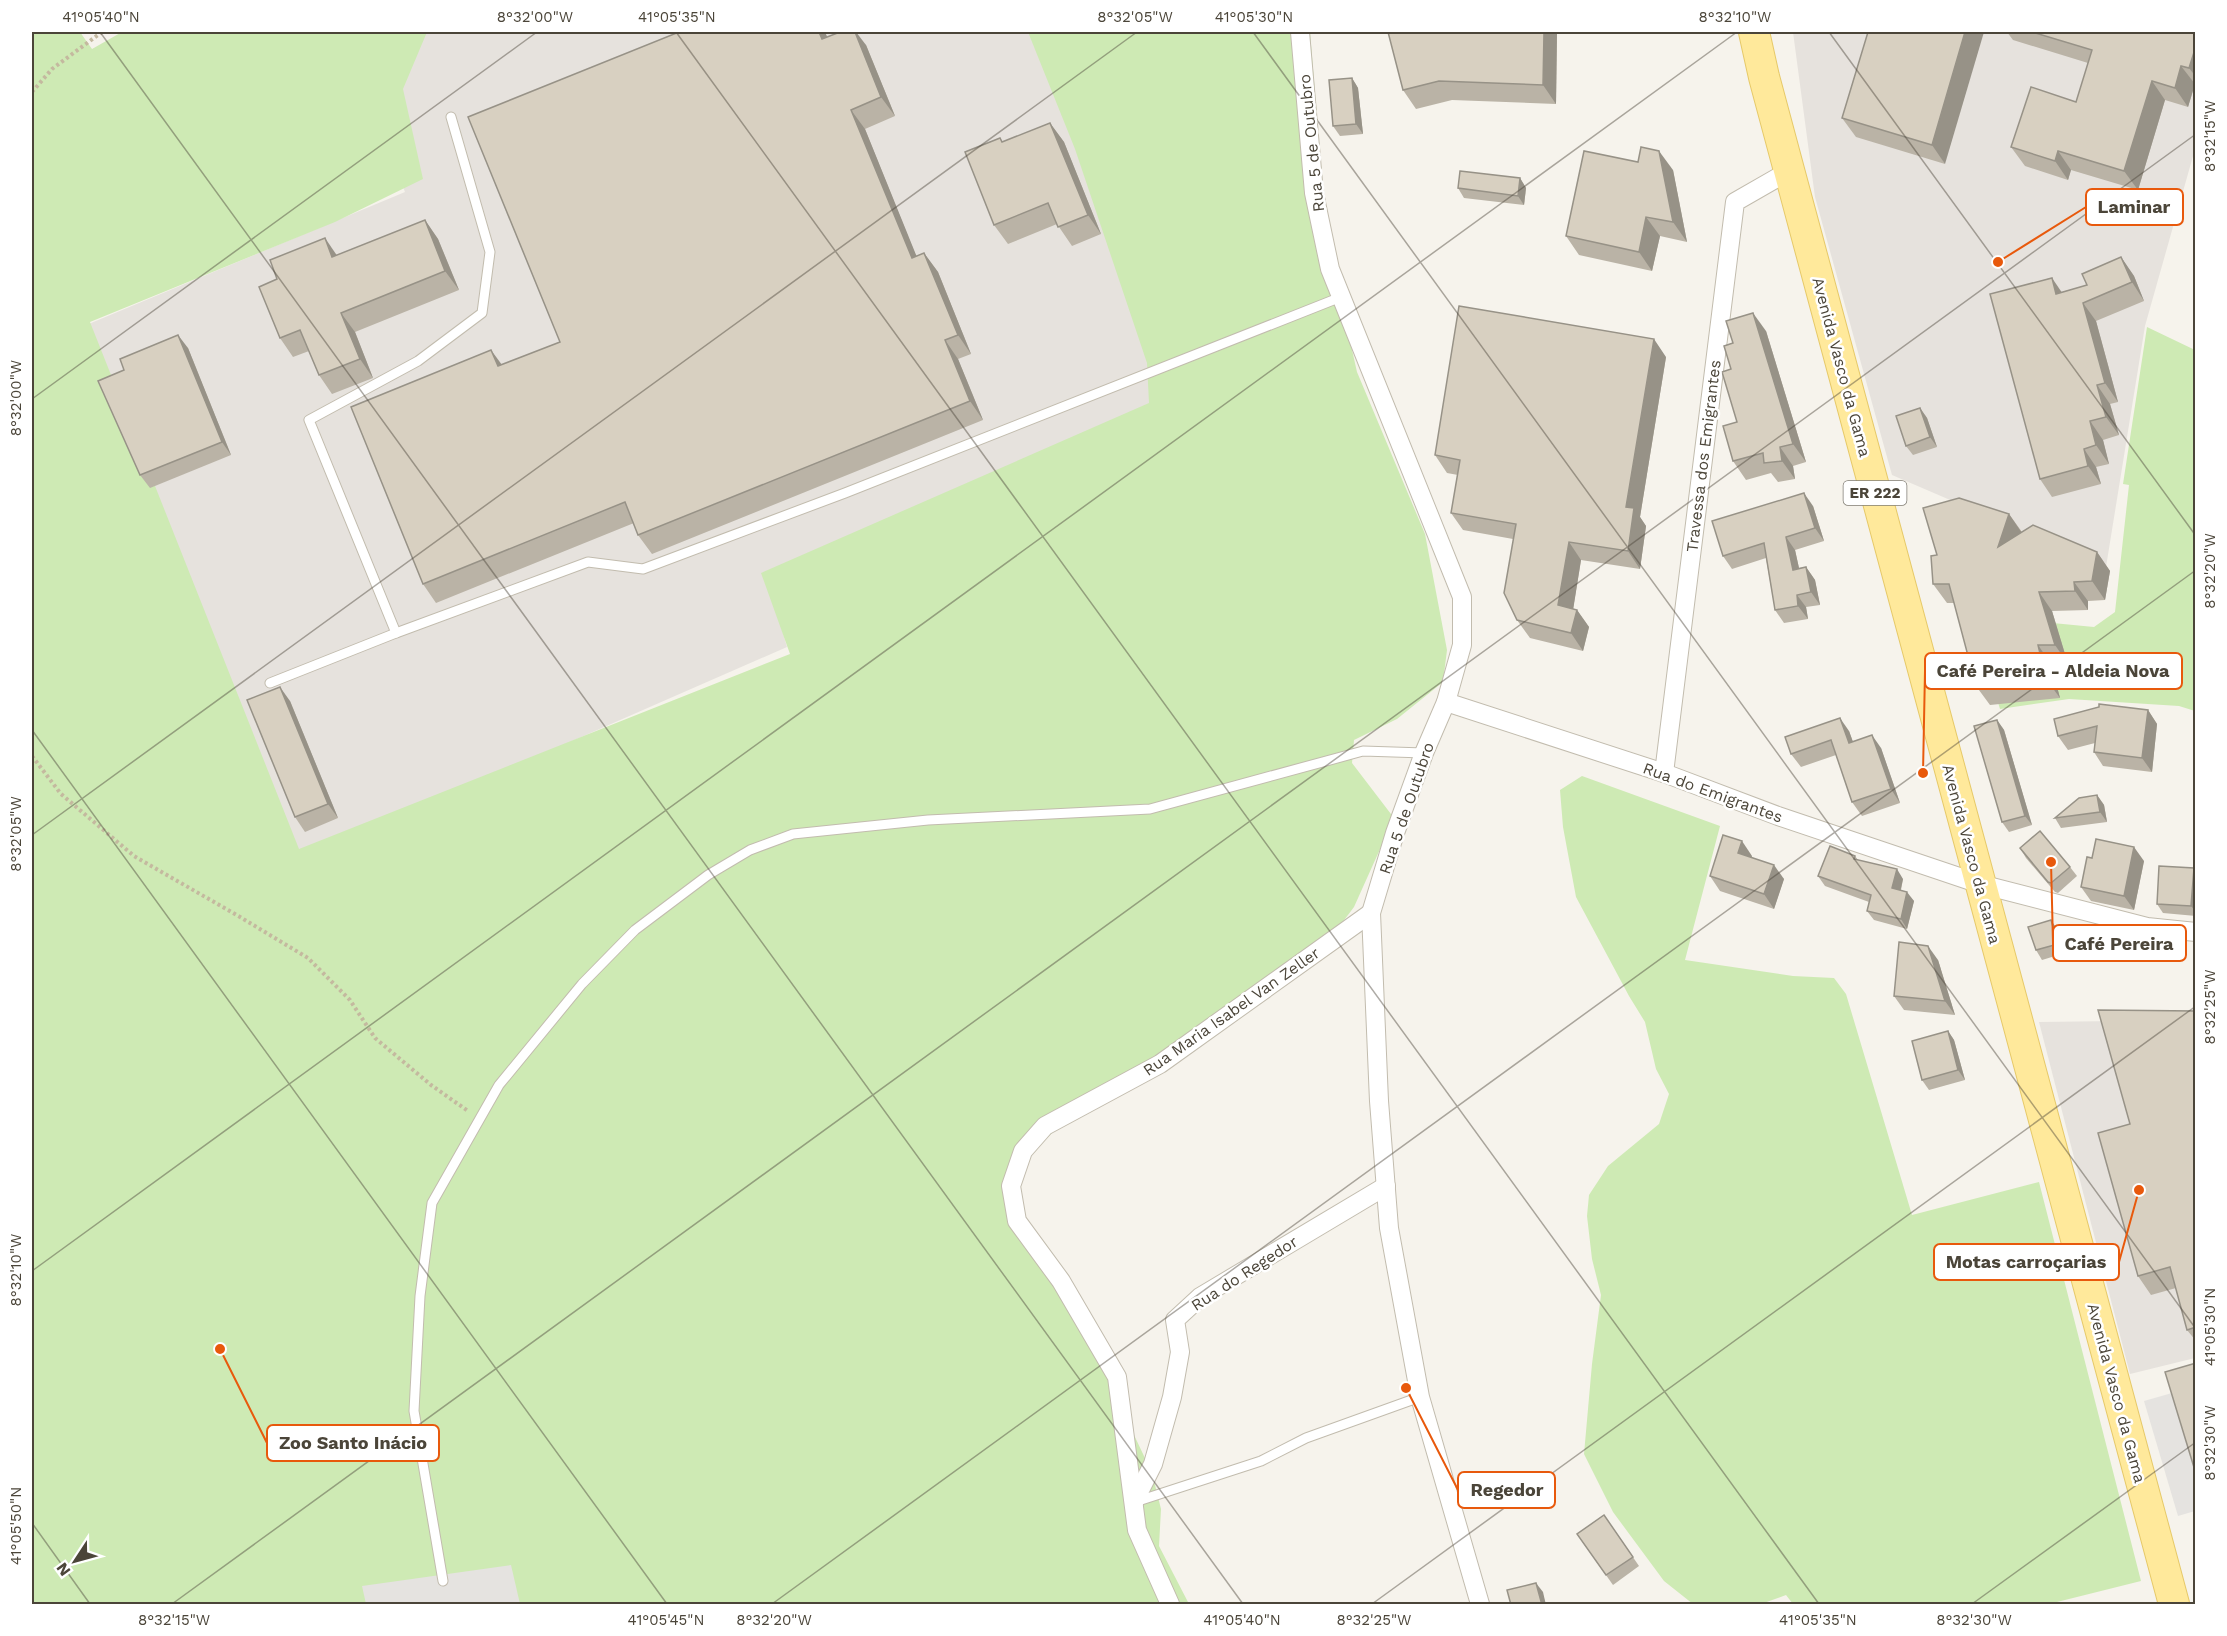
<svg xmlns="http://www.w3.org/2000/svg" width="2227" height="1636" viewBox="0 0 2227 1636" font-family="'Work Sans',sans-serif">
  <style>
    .industrial { fill: #e6e2dd }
    .green { fill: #ceeab4 }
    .parking { fill: #e5e3e0 }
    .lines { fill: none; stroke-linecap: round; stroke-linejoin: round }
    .service-casing { stroke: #c2bcae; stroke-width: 11 }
    .minor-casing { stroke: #c2bcae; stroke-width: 20 }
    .primary-casing { stroke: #e6c969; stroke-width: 32 }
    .path { stroke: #c4b99f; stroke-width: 4; stroke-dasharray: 3 3; stroke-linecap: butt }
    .service { stroke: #fff; stroke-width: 9 }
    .minor { stroke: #fff; stroke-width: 18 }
    .primary { stroke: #ffe99b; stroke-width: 30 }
    .wall { fill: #bab3a6 }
    .shaded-wall { fill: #979287 }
    .building { fill: #d8d0c1; stroke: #979287; stroke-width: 1.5 }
    .ticks { fill: none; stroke: #4b4539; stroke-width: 1.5; stroke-opacity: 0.45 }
    .labels { text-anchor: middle; stroke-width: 5; stroke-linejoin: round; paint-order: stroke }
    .shield { fill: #fff; stroke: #817d74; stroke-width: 1.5 }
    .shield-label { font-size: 15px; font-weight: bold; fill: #4b4539 }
    .street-label { font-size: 16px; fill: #4b4539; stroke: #fff }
    .leader { fill: none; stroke: #e8590c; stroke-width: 2 }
    .callout-dot { fill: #e8590c; stroke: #fff; stroke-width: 2 }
    .callout { fill: #fff; stroke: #e8590c; stroke-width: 2 }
    .callout-label { font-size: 18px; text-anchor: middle; font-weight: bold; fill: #4b4539 }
    .neatline { fill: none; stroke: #4b4539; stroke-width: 2 }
    .ticks-label { font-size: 15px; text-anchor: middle; fill: #4b4539 }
  </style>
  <rect width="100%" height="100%" fill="#f6f3ec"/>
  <g class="industrial">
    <polygon points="383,32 1030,32 1250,388 768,581 787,647 426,805 272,863 43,343 405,192 357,71"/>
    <polygon points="1793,32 2195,32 2195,149 2145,326 2106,567 1892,475 1815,197"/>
    <polygon points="2195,1020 2195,1358 2130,1374 2039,1022"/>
  </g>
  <g class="green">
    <polygon points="32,32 80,32 92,49 122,32 427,32 403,89 423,179 335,222 90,322 299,849 790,654 761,573 1149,403 1147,363 1075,149 1028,32 1310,32 1327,238 1357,372 1425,534 1447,650 1443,682 1397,719 1354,740 1352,763 1394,818 1354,907 1311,964 1054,1131 1025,1160 1017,1209 1100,1363 1152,1473 1161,1509 1159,1546 1189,1604 32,1604"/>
    <polygon points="2147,327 2195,350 2195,711 2179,706 2069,699 2000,709 1971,615 2094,627 2115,612 2129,485 2123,484"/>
    <polygon points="1582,776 1720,826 1685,960 1793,976 1834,978 1846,994 1912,1215 2039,1182 2141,1581 2049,1604 1793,1604 1786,1595 1761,1604 1693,1604 1664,1581 1613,1512 1584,1454 1592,1364 1601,1295 1592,1259 1587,1216 1589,1195 1608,1166 1659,1124 1669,1094 1656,1069 1645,1022 1629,996 1576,897 1563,827 1560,790"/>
  </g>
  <g class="parking">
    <polygon points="2179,1391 2195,1448 2195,1511 2178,1516 2144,1401"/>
    <polygon points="511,1565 520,1604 366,1604 362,1586"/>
  </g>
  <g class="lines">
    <defs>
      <g id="service">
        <polyline points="396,633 309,420 418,361 482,313 490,252 451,117"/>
        <polyline points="270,683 396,633 588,562 643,569 845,493 1341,297"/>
        <polyline points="1135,1502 1261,1461 1306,1438 1420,1397"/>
        <polyline points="443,1581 414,1411 420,1296 432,1203 499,1085 582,984 635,930 708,875 750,850 793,834 928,820 1150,809 1363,751 1424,753"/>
      </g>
      <g id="minor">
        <polyline points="1300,32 1314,193 1330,269 1462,597 1462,645 1446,702 1424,753 1395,833 1371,913 1379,1101 1389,1228 1420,1397 1480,1604"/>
        <polyline points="1446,702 1664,773 1778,816 1980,884 2147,927 2196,932"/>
        <polyline points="1664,773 1735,202 1789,171"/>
        <polyline points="1134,1502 1153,1464 1172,1397 1180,1352 1175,1320 1200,1297 1386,1186"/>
        <polyline points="1170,1604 1137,1530 1117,1377 1061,1281 1017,1221 1011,1186 1023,1151 1045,1126 1160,1064 1371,913"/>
      </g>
      <polyline id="primary" points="1754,32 1764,77 2174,1604"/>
    </defs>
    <use href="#service" class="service-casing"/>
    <use href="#minor" class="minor-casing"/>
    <use href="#primary" class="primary-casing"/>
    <g class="path">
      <polyline points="32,92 52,69 102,32"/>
      <polyline points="32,756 61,794 134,856 240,917 308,958 350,1000 375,1038 431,1085 468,1111"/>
    </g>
    <use href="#service" class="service"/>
    <use href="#minor" class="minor"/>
    <use href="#primary" class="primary"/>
  </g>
  <g class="wall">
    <polygon points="679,32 825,32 827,37 866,45 895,116 865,129 916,256 924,253 938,272 971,354 958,359 983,420 652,554 638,535 634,523 436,603 423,584 502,365 560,342"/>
    <polygon points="1388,32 1557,32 1556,104 1452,100 1416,109 1403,90"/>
    <polygon points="1868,32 1945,164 1856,137 1842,118"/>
    <polygon points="2007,32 2196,32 2196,85 2195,84 2188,107 2165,100 2138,190 2071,170 2068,180 2025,166 2011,147 2076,102 2088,63 2013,40"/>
    <polygon points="1352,78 1358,88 1363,134 1340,136 1333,126"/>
    <polygon points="1050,123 1064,142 1101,234 1072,246 1057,224 1008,244 994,225 1000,138 1003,142"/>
    <polygon points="1673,170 1687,242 1660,236 1652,271 1579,255 1566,236"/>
    <polygon points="1520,178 1526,188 1524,205 1464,198 1458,188"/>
    <polygon points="425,220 438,239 459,290 355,332 373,378 332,394 319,375 309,351 293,357 280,338 337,255"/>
    <polygon points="2121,257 2134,276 2144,301 2096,321 2118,402 2110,404 2119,435 2103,440 2109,464 2096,467 2101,484 2052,497 2040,479 2062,292 2087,285"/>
    <polygon points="1766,331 1806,462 1793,466 1795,479 1778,482 1771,473 1746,480 1733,461 1737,422 1731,369"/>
    <polygon points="188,348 231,455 150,488 140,475"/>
    <polygon points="1666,357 1640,517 1646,526 1640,569 1581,560 1573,609 1577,610 1589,627 1583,651 1530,638 1517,620 1513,539 1463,530 1451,513 1458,475 1447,473 1435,455"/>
    <polygon points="1920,408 1927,418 1937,447 1913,455 1906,446"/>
    <polygon points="1813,506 1824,541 1795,550 1799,568 1806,567 1815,580 1820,605 1806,607 1808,619 1784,623 1775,610 1766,558 1732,569 1723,556"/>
    <polygon points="2009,514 2022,532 2097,552 2110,571 2105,600 2088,601 2088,610 2052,611 2068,664 2051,664 2060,698 1990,705 1976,686 1954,603 1947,603 1933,584 1937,555"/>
    <polygon points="290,701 338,818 305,832 295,817"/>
    <polygon points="2148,710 2157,724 2152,772 2103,766 2094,752 2095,743 2068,750 2058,736"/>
    <polygon points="1997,720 2004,730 2032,825 2009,832 2002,822"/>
    <polygon points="1849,731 1853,742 1881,748 1900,803 1862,816 1852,802 1836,755 1801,767 1791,754"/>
    <polygon points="2097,795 2104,805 2107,822 2061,828 2055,818"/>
    <polygon points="2020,848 2070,867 2077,876 2058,893 2055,892 2026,858"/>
    <polygon points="1752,856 1752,857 1784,879 1774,909 1720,891 1710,876"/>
    <polygon points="1855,856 1858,860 1903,879 1901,890 1914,901 1907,929 1874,920 1867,911 1869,902 1825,886 1818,876"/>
    <polygon points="2092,858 2144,861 2134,910 2091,901 2081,887"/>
    <polygon points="2194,868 2196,871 2196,916 2163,913 2157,904"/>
    <polygon points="2057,929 2065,953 2042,960 2036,950"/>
    <polygon points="1938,960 1955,1015 1904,1010 1894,996"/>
    <polygon points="2196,1011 2196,1341 2187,1330 2176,1288 2151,1295 2138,1276 2130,1124"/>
    <polygon points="1948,1031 1954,1040 1965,1080 1929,1090 1922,1080"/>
    <polygon points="1604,1515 1639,1566 1613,1585 1577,1534"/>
  </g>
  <g class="shaded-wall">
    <polygon points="819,32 825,32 836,58 822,39"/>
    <polygon points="855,32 856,32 866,45 895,116 881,97"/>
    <polygon points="1544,32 1557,32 1556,104 1543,85"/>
    <polygon points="1965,32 1984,32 1945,164 1932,145"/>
    <polygon points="2196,46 2196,77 2189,68"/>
    <polygon points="2181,66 2195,84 2188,107 2175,88"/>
    <polygon points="1352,78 1358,88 1363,134 1356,124"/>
    <polygon points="2152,81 2165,100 2138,190 2124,171"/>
    <polygon points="851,110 865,129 925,277 912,258"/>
    <polygon points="1050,123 1064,142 1101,234 1088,215"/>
    <polygon points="1659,151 1673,170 1687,242 1673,222"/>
    <polygon points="2058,151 2071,170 2068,180 2055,161"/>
    <polygon points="1520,178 1526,188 1524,205 1518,196"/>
    <polygon points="1646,217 1660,236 1652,271 1639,252"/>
    <polygon points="425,220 438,239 459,290 445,271"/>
    <polygon points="325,238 338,257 332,257"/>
    <polygon points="924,253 938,272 971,354 958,335"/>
    <polygon points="2121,257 2134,276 2144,301 2132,282"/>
    <polygon points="2052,278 2065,297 2056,294"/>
    <polygon points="2083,303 2096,321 2118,402 2105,383"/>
    <polygon points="341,313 355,332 373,378 360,359"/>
    <polygon points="1753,313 1766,331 1806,462 1793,444"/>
    <polygon points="178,335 188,348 231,455 222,442"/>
    <polygon points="1654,339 1666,357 1640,517 1646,526 1640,569 1628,551 1626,507"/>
    <polygon points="945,340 958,359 983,420 970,401"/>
    <polygon points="491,350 505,369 498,366"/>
    <polygon points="2097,385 2110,404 2119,435 2106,417"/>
    <polygon points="1920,408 1927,418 1937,447 1930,437"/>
    <polygon points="2090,421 2103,440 2109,464 2096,445"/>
    <polygon points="1780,447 1793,466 1795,479 1782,461"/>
    <polygon points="2084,449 2096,467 2101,484 2088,466"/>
    <polygon points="1804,493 1813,506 1824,541 1815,528"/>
    <polygon points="2009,514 2022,533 1998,547"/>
    <polygon points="1786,537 1795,550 1802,582 1793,570"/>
    <polygon points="1569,542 1581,560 1571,623 1558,605"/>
    <polygon points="2097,552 2110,571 2105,600 2092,581"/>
    <polygon points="1806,567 1815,580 1820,605 1811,592"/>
    <polygon points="2074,582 2088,601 2088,610 2075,591"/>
    <polygon points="2039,592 2052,611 2068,664 2055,645"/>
    <polygon points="1797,595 1806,607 1808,619 1798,606"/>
    <polygon points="1577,610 1589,627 1583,651 1571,633"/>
    <polygon points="2038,645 2051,664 2060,698 2046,679"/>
    <polygon points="280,687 290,701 338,818 328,804"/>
    <polygon points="2148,710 2157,724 2152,772 2142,758"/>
    <polygon points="1840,718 1849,731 1858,756 1849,743"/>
    <polygon points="1997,720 2004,730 2032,825 2025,816"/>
    <polygon points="1872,735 1881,748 1900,803 1891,789"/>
    <polygon points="2097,795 2104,805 2107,822 2100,812"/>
    <polygon points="1742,841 1752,856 1748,867 1738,853"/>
    <polygon points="2134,847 2144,861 2134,910 2124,896"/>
    <polygon points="1774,865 1784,879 1774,909 1764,894"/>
    <polygon points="2194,868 2196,871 2196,912 2191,906"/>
    <polygon points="1897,869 1903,879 1899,897 1892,888"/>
    <polygon points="1907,892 1914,901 1907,929 1901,919"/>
    <polygon points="2051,920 2057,929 2065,953 2058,944"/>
    <polygon points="1928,946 1938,960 1955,1015 1945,1001"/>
    <polygon points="1948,1031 1954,1040 1965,1080 1958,1070"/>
    <polygon points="1536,1583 1543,1592 1546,1605 1542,1605"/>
  </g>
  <g class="building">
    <polygon points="679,32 819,32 822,39 840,32 855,32 881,97 851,110 912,258 924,253 958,335 945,340 970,401 638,535 625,502 423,584 351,407 491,350 498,366 560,342 468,117"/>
    <polygon points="1388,32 1544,32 1543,85 1439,81 1403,90"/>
    <polygon points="1868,32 1965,32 1932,145 1842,118"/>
    <polygon points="2032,32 2196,32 2196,46 2189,68 2181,66 2175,88 2152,81 2124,171 2058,151 2055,161 2011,147 2031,87 2076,102 2092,50"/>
    <polygon points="1352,78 1356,124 1333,126 1329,80"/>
    <polygon points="1050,123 1088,215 1058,227 1048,203 994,225 965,152 1000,138 1002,142"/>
    <polygon points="1641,147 1659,151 1673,222 1646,217 1639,252 1566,236 1584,151 1638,162"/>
    <polygon points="1460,171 1520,178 1518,196 1458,188"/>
    <polygon points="425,220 445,271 341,313 360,359 319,375 300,330 280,338 259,287 277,279 270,260 325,238 332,257"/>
    <polygon points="2121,257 2132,282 2083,303 2105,383 2097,385 2106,417 2090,421 2096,445 2084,449 2088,466 2040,479 1990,294 2052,278 2056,294 2087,285 2082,274"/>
    <polygon points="1459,306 1654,339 1626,507 1634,508 1628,551 1569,542 1558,605 1577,610 1571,633 1517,620 1504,593 1516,524 1451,513 1460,460 1435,455"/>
    <polygon points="1753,313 1793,444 1780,447 1782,461 1764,463 1763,453 1733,461 1723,426 1737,422 1722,372 1731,369 1724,346 1733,343 1726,321"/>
    <polygon points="178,335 222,442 140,475 98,381 124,370 120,359"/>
    <polygon points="1920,408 1930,437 1906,446 1896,416"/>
    <polygon points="1804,493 1815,528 1786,537 1793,570 1806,567 1811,592 1797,595 1798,606 1775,610 1764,543 1723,556 1712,521"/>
    <polygon points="1959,498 2009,514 1998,547 2033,525 2097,552 2092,581 2074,582 2075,591 2039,592 2055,645 2038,645 2046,679 1976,686 1949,584 1933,584 1931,556 1937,555 1923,508"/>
    <polygon points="280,687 328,804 295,817 247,700"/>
    <polygon points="2099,704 2148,710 2142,758 2094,752 2097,726 2058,736 2054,719 2099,707"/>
    <polygon points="1840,718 1849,743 1872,735 1891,789 1852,802 1831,740 1791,754 1785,737"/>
    <polygon points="1997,720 2025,816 2002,822 1974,726"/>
    <polygon points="2097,795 2100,812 2055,818 2079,798"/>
    <polygon points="2040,831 2070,867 2051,883 2048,882 2020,848"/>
    <polygon points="1723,835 1742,841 1738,853 1774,865 1764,894 1710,876"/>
    <polygon points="2096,839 2134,847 2124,896 2081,887 2087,857 2092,858"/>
    <polygon points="1830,846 1855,856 1854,859 1897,869 1892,888 1907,892 1901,919 1867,911 1871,895 1818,876"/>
    <polygon points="2159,866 2194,868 2191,906 2157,904"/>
    <polygon points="2051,920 2058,944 2036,950 2028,927"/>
    <polygon points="1899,942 1928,946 1945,1001 1894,996"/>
    <polygon points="2098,1010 2196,1011 2196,1327 2187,1330 2170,1267 2138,1276 2098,1133 2130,1124"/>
    <polygon points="1948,1031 1958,1070 1922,1080 1912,1041"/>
    <polygon points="2196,1363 2196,1474 2165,1372"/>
    <polygon points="1604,1515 1633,1557 1606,1575 1577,1534"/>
    <polygon points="1536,1583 1542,1605 1511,1605 1507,1590"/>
  </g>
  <path class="ticks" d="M100,32L1243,1604M676,32L1819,1604M1253,32L2196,1329M1829,32L2196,536M32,399L537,32M32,730L667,1604M32,835L1137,32M32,1271L1737,32M32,1523L90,1604M172,1604L2196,134M772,1604L2196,570M1372,1604L2196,1006M1972,1604L2196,1442"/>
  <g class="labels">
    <rect class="shield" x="1843.5" y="481" width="63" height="24" rx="4.5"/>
    <g class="shield-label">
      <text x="1875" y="498">ER 222</text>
    </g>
    <g class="street-label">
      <text transform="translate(1311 143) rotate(-96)" y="6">Rua 5 de Outubro</text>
      <text transform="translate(1842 367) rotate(75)" y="6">Avenida Vasco da Gama</text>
      <text transform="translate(1703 456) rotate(-83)" y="6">Travessa dos Emigrantes</text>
      <text transform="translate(1713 792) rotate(20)" y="6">Rua do Emigrantes</text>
      <text transform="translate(1406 808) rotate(-71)" y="6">Rua 5 de Outubro</text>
      <text transform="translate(1972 854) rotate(75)" y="6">Avenida Vasco da Gama</text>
      <text transform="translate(1231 1011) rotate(-35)" y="6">Rua Maria Isabel Van Zeller</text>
      <text transform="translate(1244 1273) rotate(-33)" y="6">Rua do Regedor</text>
      <text transform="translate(2117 1393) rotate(75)" y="6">Avenida Vasco da Gama</text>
    </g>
  </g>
  <path class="leader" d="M1998 262L2086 207M1923 773L1925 671M2051 862L2053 943M2139 1190L2119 1262M220 1349L267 1443M1406 1388L1458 1490"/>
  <g class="callout-dot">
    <circle cx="1998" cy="262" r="6"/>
    <circle cx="1923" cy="773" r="6"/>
    <circle cx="2051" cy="862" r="6"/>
    <circle cx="2139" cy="1190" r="6"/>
    <circle cx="220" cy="1349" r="6"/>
    <circle cx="1406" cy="1388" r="6"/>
  </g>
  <g class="callout">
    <rect x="2086" y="189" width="97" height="36" rx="6"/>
    <rect x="1925" y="653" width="257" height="36" rx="6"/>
    <rect x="2053" y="925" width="133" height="36" rx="6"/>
    <rect x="1934" y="1244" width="185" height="36" rx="6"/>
    <rect x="267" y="1425" width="172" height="36" rx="6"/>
    <rect x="1458" y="1472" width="97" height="36" rx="6"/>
  </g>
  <g class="callout-label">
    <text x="2134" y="213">Laminar</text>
    <text x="2053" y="677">Café Pereira - Aldeia Nova</text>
    <text x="2119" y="950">Café Pereira</text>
    <text x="2026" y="1268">Motas carroçarias</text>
    <text x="353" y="1449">Zoo Santo Inácio</text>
    <text x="1507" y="1496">Regedor</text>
  </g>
  <rect width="2227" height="1636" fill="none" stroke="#ffffff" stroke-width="66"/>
  <g transform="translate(75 1561) rotate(234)" stroke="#ffffff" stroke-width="4.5" paint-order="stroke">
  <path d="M0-4.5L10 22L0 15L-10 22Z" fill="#4b4539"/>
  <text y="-9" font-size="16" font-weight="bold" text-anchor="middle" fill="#4b4539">N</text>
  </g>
  <rect x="33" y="33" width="2161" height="1570" class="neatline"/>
  <g class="ticks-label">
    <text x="101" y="22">41°05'40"N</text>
    <text x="535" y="22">8°32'00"W</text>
    <text x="677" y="22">41°05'35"N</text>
    <text x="1135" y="22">8°32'05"W</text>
    <text x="1254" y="22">41°05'30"N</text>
    <text x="1735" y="22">8°32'10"W</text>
    <text transform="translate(2210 136) rotate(-90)" y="5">8°32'15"W</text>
    <text transform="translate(16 398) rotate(-90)" y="5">8°32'00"W</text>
    <text transform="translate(2210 571) rotate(-90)" y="5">8°32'20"W</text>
    <text transform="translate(16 834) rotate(-90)" y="5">8°32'05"W</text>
    <text transform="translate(2210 1007) rotate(-90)" y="5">8°32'25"W</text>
    <text transform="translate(16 1270) rotate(-90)" y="5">8°32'10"W</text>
    <text transform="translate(2210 1327) rotate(-90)" y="5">41°05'30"N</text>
    <text transform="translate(2210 1443) rotate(-90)" y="5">8°32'30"W</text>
    <text transform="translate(16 1526) rotate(-90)" y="5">41°05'50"N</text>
    <text x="174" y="1625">8°32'15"W</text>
    <text x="666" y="1625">41°05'45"N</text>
    <text x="774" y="1625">8°32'20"W</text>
    <text x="1242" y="1625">41°05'40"N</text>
    <text x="1374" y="1625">8°32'25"W</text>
    <text x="1818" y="1625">41°05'35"N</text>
    <text x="1974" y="1625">8°32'30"W</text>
  </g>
</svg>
